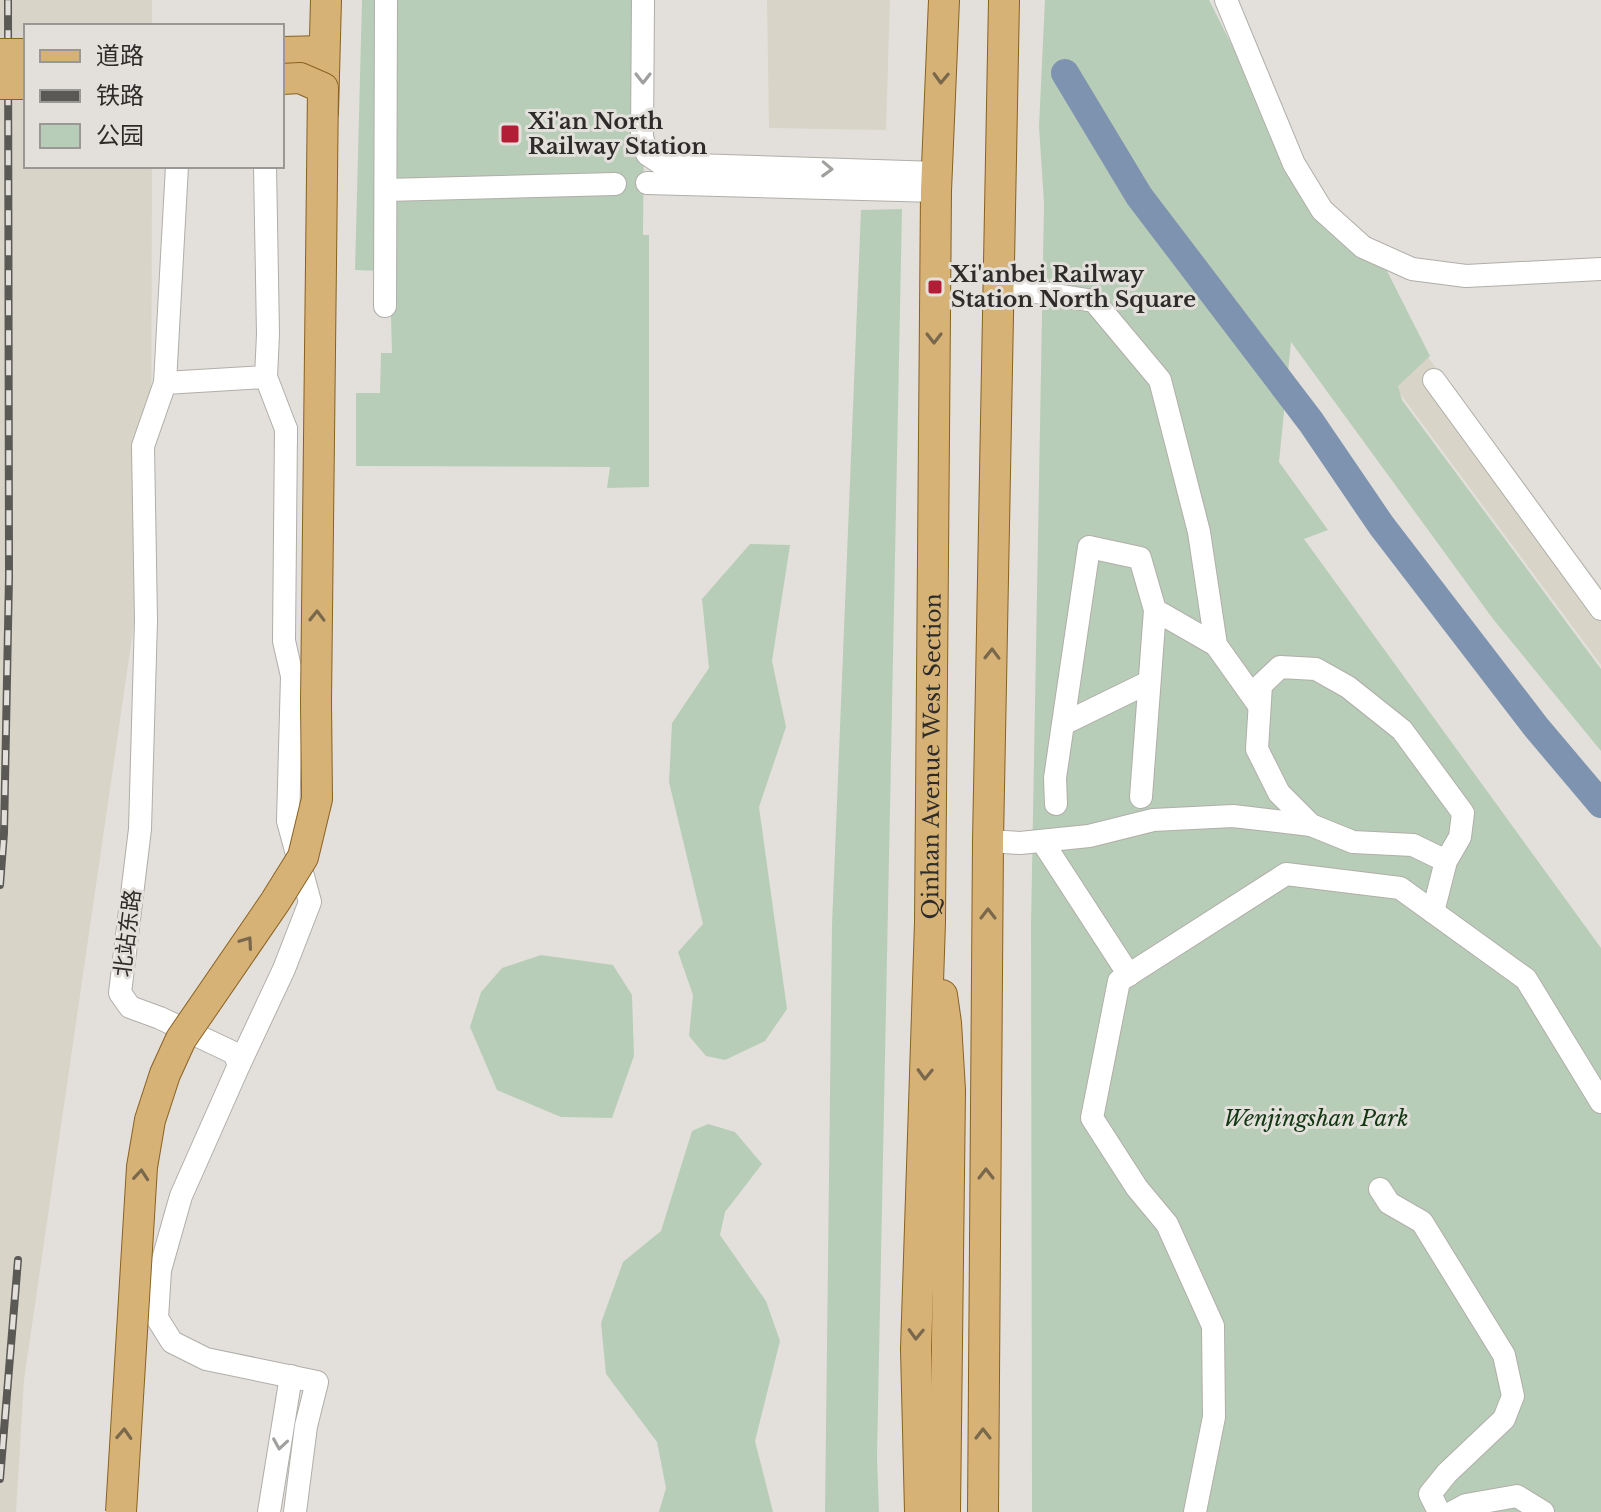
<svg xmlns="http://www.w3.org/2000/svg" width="1601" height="1512" viewBox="0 0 1601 1512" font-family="'Libre Baskerville','Noto Sans SC',serif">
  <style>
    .built { fill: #d8d4c8 }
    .green { fill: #b8cdb7 }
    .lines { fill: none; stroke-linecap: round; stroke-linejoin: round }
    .river { stroke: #7e93af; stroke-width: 28 }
    .minor-casing { stroke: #b0aea9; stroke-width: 24 }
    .major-casing { stroke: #8a6120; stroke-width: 32 }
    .minor { stroke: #fff; stroke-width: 22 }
    .major { stroke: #d7b276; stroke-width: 30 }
    .rail-casing { stroke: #5a5956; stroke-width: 8 }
    .rail { stroke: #e3e0db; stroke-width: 5; stroke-dasharray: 15; stroke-linecap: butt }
    .major-bridge-casing { stroke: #8a6120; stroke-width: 32; stroke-linecap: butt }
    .major-bridge { stroke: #d7b276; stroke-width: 30 }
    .oneway { stroke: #a0a09f }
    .oneway2 { stroke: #79684c }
    .poi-dot { fill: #b11e36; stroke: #e3e0db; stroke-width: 3 }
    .labels { text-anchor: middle; stroke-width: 6; stroke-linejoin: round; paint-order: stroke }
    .poi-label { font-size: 22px; font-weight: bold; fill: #2d2c2a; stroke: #e3e0db; text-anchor: start }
    .street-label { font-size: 22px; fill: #2d2c2a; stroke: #e3e0db }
    .park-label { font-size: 22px; font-style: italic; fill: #113812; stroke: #e3e0db }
  </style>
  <rect width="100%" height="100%" fill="#e3e0db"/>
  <g class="built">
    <polygon points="0,0 152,0 152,26 26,26 26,166 152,166 151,507 24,1380 16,1512 0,1512"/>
    <polygon points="767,0 890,0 886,130 769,128"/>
    <polygon points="1418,344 1601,587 1601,665 1384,372"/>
  </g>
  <g class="green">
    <polygon points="362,0 645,0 643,235 649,235 649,487 607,488 610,467 356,466 356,393 380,393 381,353 392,353 391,317 379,303 381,271 355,270"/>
    <polygon points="1045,0 1209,0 1314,208 1387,271 1430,356 1398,386 1402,400 1601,669 1601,751 1493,619 1291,342 1279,462 1328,530 1304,539 1601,948 1601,1512 1032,1512 1031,925 1044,204 1039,126"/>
    <polygon points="902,209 877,1457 879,1512 825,1512 832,925 861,210"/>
    <polygon points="750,544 790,545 772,661 786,727 759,807 787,1009 765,1041 725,1060 706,1056 689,1036 693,995 678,952 703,924 669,782 672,723 709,668 702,599"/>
    <polygon points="541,955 613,965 632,995 634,1056 612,1118 561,1117 497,1090 470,1027 481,992 502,968"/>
    <polygon points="708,1124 735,1132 762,1164 725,1212 720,1235 766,1301 780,1341 755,1441 773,1512 659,1512 666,1488 657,1442 606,1374 601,1323 623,1262 661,1231 692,1131"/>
  </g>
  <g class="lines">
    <polyline class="river" points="1065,73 1139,196 1311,422 1381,525 1536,727 1601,804"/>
    <defs>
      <g id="minor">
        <polyline points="643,0 642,137 647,154 662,164 937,173"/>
        <polyline points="1226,0 1294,164 1322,210 1363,247 1412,269 1466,276 1601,269"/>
        <polyline points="177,166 165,383 143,446 146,620 140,829 120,993 130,1007 160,1018 234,1053 239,1065 181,1196 160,1270 157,1318 172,1342 206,1359 317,1382 306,1426 295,1512"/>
        <polyline points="265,166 268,334 266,377 286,429 286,441"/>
        <polyline points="647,183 936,191"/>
        <polyline points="386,190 615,184"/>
        <polyline points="998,286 1094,301 1160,380 1199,532 1216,645 1258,704"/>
        <polyline points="385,306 386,0"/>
        <polyline points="1434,380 1601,609"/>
        <polyline points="165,383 266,377"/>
        <polyline points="1063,724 1149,682"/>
        <polyline points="1141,797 1155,610"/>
        <polyline points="1056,804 1055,778 1089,547 1140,558 1155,610 1216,645"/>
        <polyline points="988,841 1020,843 1089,836 1153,820 1233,816 1311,825"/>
        <polyline points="1042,841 1129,975"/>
        <polyline points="1433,912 1446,861 1460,837 1463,813 1402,730 1348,687 1316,669 1280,667 1261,685 1257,749 1279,793 1311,825 1353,842 1413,845 1446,861"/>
        <polyline points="239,1065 284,969 310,902 288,821 292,676 284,641 286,429"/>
        <polyline points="1380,1189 1389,1203 1422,1222 1504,1355 1513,1396 1504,1419 1447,1473 1430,1494 1439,1512"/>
        <polyline points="269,1512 291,1376"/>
        <polyline points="1195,1512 1214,1417 1213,1326 1167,1224 1137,1188 1092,1118 1119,981 1286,874 1400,888 1526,979 1601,1102"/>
        <polyline points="1453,1512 1466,1505 1517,1496 1543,1512"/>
      </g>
      <g id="major">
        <polyline points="282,52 324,51"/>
        <polyline points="323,112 326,0"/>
        <polyline points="942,995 946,1023 950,1090 945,1512"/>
        <path id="s1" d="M920,1512L916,1349L930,922L936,191L944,0"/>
        <polyline points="983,1512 988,841 1004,0"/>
      </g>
    </defs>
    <use href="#minor" class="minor-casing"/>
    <use href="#major" class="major-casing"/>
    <use href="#minor" class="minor"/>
    <use href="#major" class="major"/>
    <defs>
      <g id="rail">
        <polyline points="0,885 4,833 9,577 8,0"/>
        <polyline points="0,1479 18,1260"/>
      </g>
    </defs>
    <use href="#rail" class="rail-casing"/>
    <use href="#rail" class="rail"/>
    <defs>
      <g id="major-bridge">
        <polyline points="0,54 26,54"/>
        <polyline points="0,84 26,84"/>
        <polyline points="121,1512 142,1167 150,1120 165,1074 181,1039 275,902 303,857 317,799 316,701 323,88 300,78 282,79"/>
      </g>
    </defs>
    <use href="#major-bridge" class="major-bridge-casing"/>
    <use href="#major-bridge" class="major-bridge"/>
  </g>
  <defs><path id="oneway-chevron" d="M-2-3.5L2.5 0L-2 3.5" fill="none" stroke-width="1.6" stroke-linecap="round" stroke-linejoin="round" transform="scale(2)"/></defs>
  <g class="oneway">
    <use href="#oneway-chevron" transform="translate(643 78) rotate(90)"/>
    <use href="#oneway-chevron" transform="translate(827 169) rotate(2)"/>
    <use href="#oneway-chevron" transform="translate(280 1444) rotate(99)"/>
  </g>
  <g class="oneway2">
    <use href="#oneway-chevron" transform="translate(941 78) rotate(92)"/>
    <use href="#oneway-chevron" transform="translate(934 338) rotate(90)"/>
    <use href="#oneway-chevron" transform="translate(317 616) rotate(-89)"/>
    <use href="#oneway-chevron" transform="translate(992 654) rotate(-89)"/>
    <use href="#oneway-chevron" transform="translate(988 914) rotate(-90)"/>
    <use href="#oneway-chevron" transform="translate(247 942) rotate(-55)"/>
    <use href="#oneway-chevron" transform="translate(925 1074) rotate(92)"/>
    <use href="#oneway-chevron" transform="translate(986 1174) rotate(-90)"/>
    <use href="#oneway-chevron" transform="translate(141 1175) rotate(-85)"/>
    <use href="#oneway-chevron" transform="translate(916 1334) rotate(92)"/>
    <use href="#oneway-chevron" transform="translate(124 1434) rotate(-87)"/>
    <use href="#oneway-chevron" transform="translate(983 1434) rotate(-90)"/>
  </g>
  <g class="poi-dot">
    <rect x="500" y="124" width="20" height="20" rx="4"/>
    <rect x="927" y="279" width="16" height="16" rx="4"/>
  </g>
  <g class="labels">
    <g class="poi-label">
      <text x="528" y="129">Xi'an North<tspan x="528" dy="25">Railway Station</tspan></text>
      <text x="951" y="282">Xi'anbei Railway<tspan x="951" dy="25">Station North Square</tspan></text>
    </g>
    <g class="street-label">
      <text dy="8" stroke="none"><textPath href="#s1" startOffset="756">Qinhan Avenue West Section</textPath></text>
      <text transform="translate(127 933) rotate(-83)" y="8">北站东路</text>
    </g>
    <g class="park-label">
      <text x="1316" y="1126">Wenjingshan Park</text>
    </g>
  </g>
  <rect x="24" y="24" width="260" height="144" fill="#e3e0db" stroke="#9a9894" stroke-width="2"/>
  <rect x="40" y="50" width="40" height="12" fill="#d7b276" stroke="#9a9894" stroke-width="2"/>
  <text x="96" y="64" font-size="24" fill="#2d2c2a">道路</text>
  <rect x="40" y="90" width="40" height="12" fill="#5a5956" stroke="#9a9894" stroke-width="2"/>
  <text x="96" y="104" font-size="24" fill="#2d2c2a">铁路</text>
  <rect x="40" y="124" width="40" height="24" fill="#b8cdb7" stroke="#9a9894" stroke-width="2"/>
  <text x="96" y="144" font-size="24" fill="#2d2c2a">公园</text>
</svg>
